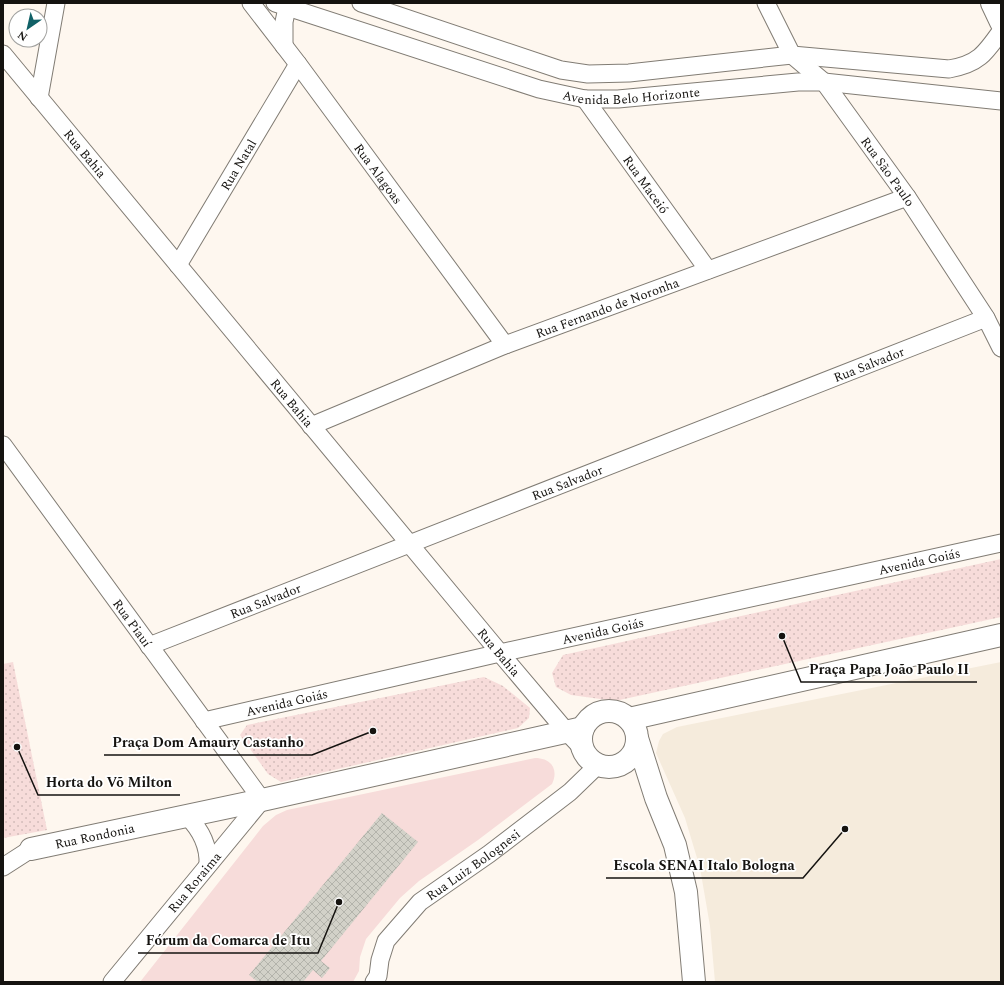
<svg xmlns="http://www.w3.org/2000/svg" width="1004" height="985" viewBox="0 0 1004 985" font-family="Spectral,serif">
  <style>
    .built { fill: #f5ebdc }
    .grass { fill: #f7dcda }
    .park { fill: url(#park-dots) }
    .building { fill: url(#building-cross-hatch) }
    .lines { fill: none; stroke-linecap: round; stroke-linejoin: round }
    .street-casing { stroke: #817c74; stroke-width: 19 }
    .secondary-casing { stroke: #817c74; stroke-width: 24 }
    .primary-casing { stroke: #817c74; stroke-width: 24 }
    .street { stroke: #fff; stroke-width: 17 }
    .secondary { stroke: #fff; stroke-width: 22 }
    .primary { stroke: #fff; stroke-width: 22 }
    .labels { text-anchor: middle; stroke-width: 3.5; stroke-linejoin: round; paint-order: stroke }
    .street-label { font-size: 13px; fill: #151310; stroke: #fff }
    .leader { fill: none; stroke: #151310; stroke-width: 1.5 }
    .callout-dot { fill: #151310; stroke: #fff; stroke-width: 1.5 }
    .callout-label { font-size: 14px; text-anchor: middle; font-weight: bold; fill: #151310; stroke: #fff; stroke-width: 3.5; stroke-linejoin: round; paint-order: stroke }
  </style>
  <defs>
    <pattern id="park-dots" width="8" height="8" patternUnits="userSpaceOnUse"><rect width="8" height="8" fill="#f7dcda"/><path d="M2 2h.1M6 6h.1" fill="none" stroke="#d3bcba" stroke-width="1.8" stroke-linecap="round"/></pattern>
    <pattern id="building-cross-hatch" width="8" height="8" patternUnits="userSpaceOnUse"><rect width="8" height="8" fill="#d2d1c8"/><path d="M0 0l8 8M0 8l8-8" fill="none" stroke="#b3b3ab"/></pattern>
  </defs>
  <rect width="100%" height="100%" fill="#fef7ef"/>
  <polygon class="built" points="1001,662 1001,982 715,982 710,926 700,868 685,818 656,753 659,741 663,734 677,727"/>
  <path class="grass" d="M535,758C551,758 559,769 552,784L478,840L419,881L400,898L366,939L360,957L359,971L353,982H140L263,826L276,815L287,810Z"/>
  <g class="park">
    <polygon points="1001,559 1001,617 615,701 571,695 556,687 552,673 563,655"/>
    <polygon points="13,662 47,830 3,838 3,664"/>
    <polygon points="484,677 503,686 530,708 529,718 518,728 281,782 268,774 240,735 247,725"/>
  </g>
  <polygon class="building" points="382,813 418,842 321,961 330,968 322,978 313,970 303,982 258,982 249,975"/>
  <g class="lines">
    <defs>
      <g id="street">
        <path id="s1" d="M251,3L298,64L505,345"/>
        <path id="s2" d="M275,3L539,89L585,99H618L798,82H824L1001,101"/>
        <path d="M361,3L561,70L588,74L629,73L792,55L949,69C978,64 985,54 1001,31"/>
        <path id="s3" d="M766,3L792,55L824,82L907,197L986,318L1001,348"/>
        <polyline points="284,46 284,22 288,3"/>
        <path id="s4" d="M3,54L500,653L566,731L583,749"/>
        <polyline points="39,98 56,3"/>
        <path id="s5" d="M585,99L708,270"/>
        <path id="s6" d="M178,265L298,64"/>
        <path id="s7" d="M311,426L505,345L907,197"/>
        <path id="s8" d="M3,445L262,800L112,982"/>
        <path id="s9" d="M149,646L986,318"/>
        <path id="s10" d="M204,721L500,653L1001,543"/>
        <path d="M187,816C201,830 209,845 208,865"/>
        <polyline points="3,867 31,849"/>
        <path id="s11" d="M374,982L378,976L380,960L386,941L420,902L489,854L570,792L599,764"/>
      </g>
      <g id="secondary">
        <circle cx="609" cy="739" r="28"/>
        <polyline points="629,719 1001,635"/>
        <polyline points="637,738 656,798 675,845 686,892 694,982"/>
        <path id="s12" d="M31,849L262,800L583,728"/>
      </g>
      <polyline id="primary" points="992,3 1001,22"/>
    </defs>
    <use href="#street" class="street-casing"/>
    <use href="#secondary" class="secondary-casing"/>
    <use href="#primary" class="primary-casing"/>
    <use href="#street" class="street"/>
    <use href="#secondary" class="secondary"/>
    <use href="#primary" class="primary"/>
  </g>
  <g class="labels">
    <g class="street-label">
      <text dy="5" stroke="none"><textPath href="#s2" startOffset="371">Avenida Belo Horizonte</textPath></text>
      <text dy="5" stroke="none"><textPath href="#s4" startOffset="129">Rua Bahia</textPath></text>
      <text dy="5" stroke="none"><textPath href="#s6" startOffset="117">Rua Natal</textPath></text>
      <text dy="5" stroke="none"><textPath href="#s3" startOffset="210">Rua São Paulo</textPath></text>
      <text dy="5" stroke="none"><textPath href="#s1" startOffset="213">Rua Alagoas</textPath></text>
      <text dy="5" stroke="none"><textPath href="#s5" startOffset="105">Rua Maceió</textPath></text>
      <text dy="5" stroke="none"><textPath href="#s7" startOffset="319">Rua Fernando de Noronha</textPath></text>
      <text dy="5" stroke="none"><textPath href="#s9" startOffset="773">Rua Salvador</textPath></text>
      <text dy="5" stroke="none"><textPath href="#s4" startOffset="453">Rua Bahia</textPath></text>
      <text dy="5" stroke="none"><textPath href="#s9" startOffset="449">Rua Salvador</textPath></text>
      <text dy="5" stroke="none"><textPath href="#s10" startOffset="733">Avenida Goiás</textPath></text>
      <text dy="5" stroke="none"><textPath href="#s9" startOffset="125">Rua Salvador</textPath></text>
      <text dy="5" stroke="none"><textPath href="#s8" startOffset="220">Rua Piauí</textPath></text>
      <text dy="5" stroke="none"><textPath href="#s10" startOffset="409">Avenida Goiás</textPath></text>
      <text dy="5" stroke="none"><textPath href="#s4" startOffset="777">Rua Bahia</textPath></text>
      <text dy="5" stroke="none"><textPath href="#s10" startOffset="85">Avenida Goiás</textPath></text>
      <text dy="5" stroke="none"><textPath href="#s12" startOffset="65">Rua Rondonia</textPath></text>
      <text dy="5" stroke="none"><textPath href="#s11" startOffset="160">Rua Luiz Bolognesi</textPath></text>
      <text transform="translate(194 882) rotate(-50)" y="5">Rua Roraima</text>
    </g>
  </g>
  <path class="leader" d="M782 636L801 682H977M373 731L312 755H104M17 747L38 795H180M845 829L803 878H606M339 902L318 953H138"/>
  <g class="callout-dot">
    <circle cx="782" cy="636" r="4"/>
    <circle cx="373" cy="731" r="4"/>
    <circle cx="17" cy="747" r="4"/>
    <circle cx="845" cy="829" r="4"/>
    <circle cx="339" cy="902" r="4"/>
  </g>
  <g class="callout-label">
    <text x="889" y="674">Praça Papa João Paulo II</text>
    <text x="208" y="747">Praça Dom Amaury Castanho</text>
    <text x="109" y="787">Horta do Võ Milton</text>
    <text x="704" y="870">Escola SENAI Italo Bologna</text>
    <text x="228" y="945">Fórum da Comarca de Itu</text>
  </g>
  <rect width="1004" height="985" fill="none" stroke="#151310" stroke-width="8"/>
  <g transform="translate(28 28) rotate(214)"><circle r="19" fill="#ffffff" stroke="#a1a19f"/>
  <path d="M0-3L7 15L0 10L-7 15Z" fill="#116167"/>
  <text y="-6" font-size="11" font-weight="bold" text-anchor="middle" fill="#151310">N</text>
  </g>
</svg>
